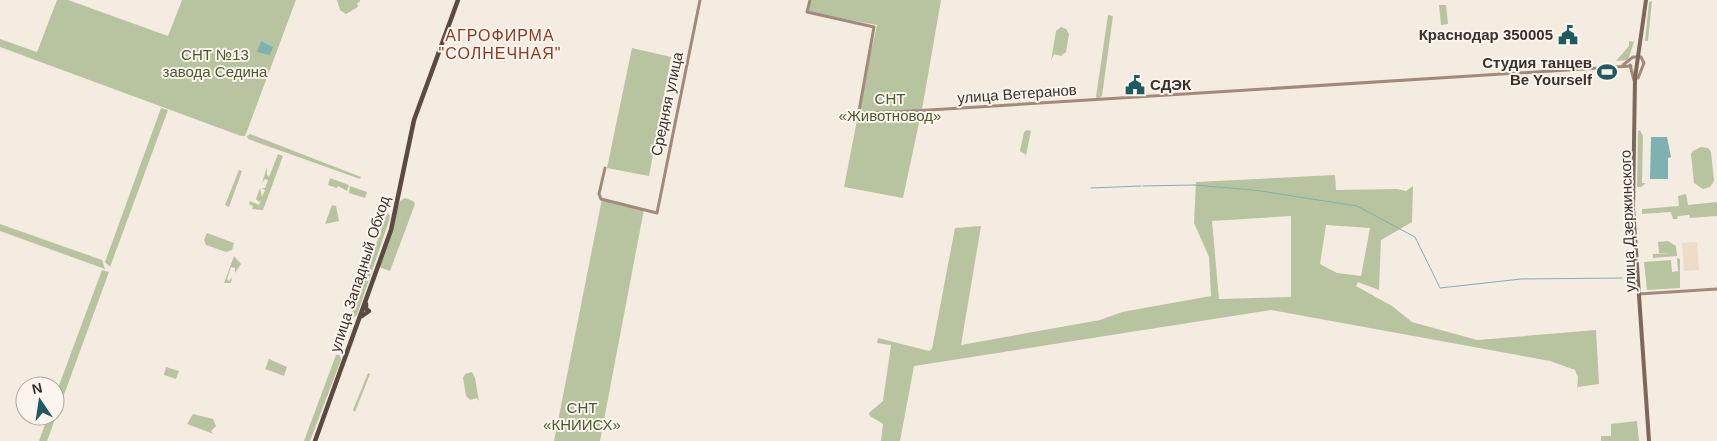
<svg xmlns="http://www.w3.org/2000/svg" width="1717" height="441" viewBox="0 0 1717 441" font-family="Arial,sans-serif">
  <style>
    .green { fill: #b8c4a0; fill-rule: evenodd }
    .plaza { fill: #ecdcc8 }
    .water { fill: #7fb0b2 }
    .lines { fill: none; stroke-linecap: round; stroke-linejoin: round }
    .stream { stroke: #7fb0b2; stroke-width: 1 }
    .secondary { stroke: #a18a7d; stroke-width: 3 }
    .primary { stroke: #7d675c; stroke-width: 4 }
    .highway { stroke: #5c4a42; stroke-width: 4.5 }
    .labels { text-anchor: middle; stroke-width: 4; stroke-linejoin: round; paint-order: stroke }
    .poi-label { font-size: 15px; font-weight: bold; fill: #3b302b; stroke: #fbf5ee; text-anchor: end }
    .park-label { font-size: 15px; fill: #4a5a2e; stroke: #fbf5ee }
    .street-label { font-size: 15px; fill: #3b302b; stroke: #fbf5ee }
    .neighbourhood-label { font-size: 16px; letter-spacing: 1px; fill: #8c3b22; stroke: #fbf5ee }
  </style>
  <rect width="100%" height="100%" fill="#f4ebe1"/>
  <g class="green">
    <polygon points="57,0 68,0 168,36 182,0 296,0 247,131 245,136 241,136 0,47 0,39 37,52"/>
    <polygon points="337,0 360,0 360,2 357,3 358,7 346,14 340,10"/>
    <polygon points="811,0 941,0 923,104 903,198 844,187 858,115 858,109 877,25 807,12"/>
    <polygon points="1652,1 1648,41 1645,41 1649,2"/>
    <polygon points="1439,5 1446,5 1448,24 1441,25"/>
    <polygon points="1108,15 1113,16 1102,96 1098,99 1096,97"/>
    <polygon points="1061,27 1066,29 1069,34 1066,52 1061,56 1054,54 1051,61 1056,31"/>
    <polygon points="1629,41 1634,42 1628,60 1616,61 1629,46"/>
    <polygon points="632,48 671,57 649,176 607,168"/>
    <polygon points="161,108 168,110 110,267 105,262"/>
    <polygon points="1027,130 1031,131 1026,155 1020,151 1024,132"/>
    <polygon points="1640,130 1643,136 1642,183 1646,183 1641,187 1637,187 1638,131"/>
    <polygon points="250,134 361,177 360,179 248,139 247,136"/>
    <polygon points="1701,147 1708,148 1711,152 1714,181 1710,187 1703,189 1694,183 1691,154 1693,151"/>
    <polygon points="278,154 283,156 263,210 252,209 253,206 249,204 250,201 259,205 261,200 259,202 256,199 260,188 262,197 265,190 262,188 265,188 268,180 265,179 262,183 267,167 267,175 269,177"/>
    <polygon points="239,170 242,171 229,207 225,205"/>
    <path d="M1335,175L1336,190L1397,189L1406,191L1413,186L1412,222L1381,240L1379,290L1358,282L1356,286L1392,306L1412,322L1477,340L1596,330L1599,384L1578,387L1577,393L1578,377L1575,370L1550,361L1271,310L914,366L900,441H881L883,424L870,416L869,413L883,401L891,345L877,343L878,338L929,351L932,349L955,228L981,226L961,345L1100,320L1122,312L1211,296L1209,257L1194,223L1196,182ZM1291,216V297L1219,299L1212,221ZM1326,225L1370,228L1361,276L1337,273L1320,264Z"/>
    <polygon points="330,178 349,185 347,191 338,186 337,188 328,185"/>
    <polygon points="350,186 367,192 365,198 349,193"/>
    <polygon points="1686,194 1688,205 1717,202 1717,216 1690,218 1689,215 1678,216 1677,219 1673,219 1671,212 1642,214 1642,209 1679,206 1678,196"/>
    <polygon points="405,198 413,201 415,204 390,271 379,267 400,201"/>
    <polygon points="602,199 644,209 600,441 554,441"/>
    <polygon points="332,205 336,206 339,221 325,224"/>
    <polygon points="387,213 390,215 389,221 357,315 350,319"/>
    <polygon points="0,224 102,260 105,269 0,231"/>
    <polygon points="207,233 234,243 232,250 226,252 206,245 204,240"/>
    <polygon points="1668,241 1676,246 1677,256 1653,258 1653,254 1670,253 1659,253 1658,242"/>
    <polygon points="234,256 241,264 235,273 235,268 231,267 227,279 229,281 232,277 231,283 224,283"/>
    <polygon points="1677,258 1680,259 1680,288 1647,290 1644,262 1671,260 1672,272 1665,273 1678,271"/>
    <polygon points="102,270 109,272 47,441 39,441 48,416 55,416 55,396"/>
    <polygon points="336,355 340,355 341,360 310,441 304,441"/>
    <polygon points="269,359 287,367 284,376 265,369"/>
    <polygon points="166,367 179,371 176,379 164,375"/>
    <polygon points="472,372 475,378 479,401 477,398 470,400 466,396 463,378 465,374"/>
    <polygon points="368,373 370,374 355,412 353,410"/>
    <polygon points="193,414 213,419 216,426 211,431 214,434 187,424"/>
    <polygon points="1637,421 1639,441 1601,441 1601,436 1611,436 1611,424"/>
  </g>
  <polygon class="plaza" points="1697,242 1699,270 1684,271 1682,243"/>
  <g class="water">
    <polygon points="261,41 273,47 270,55 257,52"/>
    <polygon points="1651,137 1667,137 1671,157 1668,158 1668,179 1650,179"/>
  </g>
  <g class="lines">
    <g class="stream">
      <polyline points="1143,186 1194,185 1254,190 1357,206 1415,237 1440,288 1521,279 1622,278"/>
      <polyline points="1091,188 1141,186"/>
    </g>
    <g class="secondary">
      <polyline points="810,0 807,12 874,27 859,111 863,113 914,111"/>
      <polyline points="1623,65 1633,57 1641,57 1644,63 1638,78"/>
      <polyline points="1630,65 1634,80"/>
      <polyline points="913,111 1631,66"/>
      <polyline points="605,168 599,194 601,199 657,213 700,0"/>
      <polyline points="1639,294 1717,289"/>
    </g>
    <polyline class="primary" points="1646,0 1635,78 1633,208 1649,441"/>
    <g class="highway">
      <polyline points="362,316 369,311 366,309 366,304"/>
      <polyline points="315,441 391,230 414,120 458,0"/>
    </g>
  </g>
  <defs>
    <symbol id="civic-bare" viewBox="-9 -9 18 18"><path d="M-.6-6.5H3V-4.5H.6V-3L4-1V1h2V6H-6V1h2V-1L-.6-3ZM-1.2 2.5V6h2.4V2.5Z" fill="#1f5a5e" stroke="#fbf5ee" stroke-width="2.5" paint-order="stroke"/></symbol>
    <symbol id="stadium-bare" viewBox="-9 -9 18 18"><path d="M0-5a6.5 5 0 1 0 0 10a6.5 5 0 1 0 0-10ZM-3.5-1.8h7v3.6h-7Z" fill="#1f5a5e" stroke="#fbf5ee" stroke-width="2.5" paint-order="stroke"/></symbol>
  </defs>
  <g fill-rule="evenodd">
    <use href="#civic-bare" x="1554" y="21" width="28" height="28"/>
    <use href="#stadium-bare" x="1593" y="58" width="28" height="28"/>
    <use href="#civic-bare" x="1121" y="71" width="28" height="28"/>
  </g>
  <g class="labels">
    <g class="poi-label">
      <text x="1553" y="40">Краснодар 350005</text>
      <text x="1592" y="68">Студия танцев<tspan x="1592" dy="17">Be Yourself</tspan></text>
      <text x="1150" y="90" text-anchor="start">СДЭК</text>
    </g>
    <g class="park-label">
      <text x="215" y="60">СНТ №13<tspan x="215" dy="17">завода Седина</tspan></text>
      <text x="890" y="104">СНТ<tspan x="890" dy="17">«Животновод»</tspan></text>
      <text x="582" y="413">СНТ<tspan x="582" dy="17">«КНИИСХ»</tspan></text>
    </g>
    <g class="street-label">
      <text transform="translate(1017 94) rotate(-4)" y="5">улица Ветеранов</text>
      <text transform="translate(667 104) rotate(-78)" y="5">Средняя улица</text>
      <text transform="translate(1628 221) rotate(-92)" y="5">улица Дзержинского</text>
      <text transform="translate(360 274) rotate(-72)" y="5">улица Западный Обход</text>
    </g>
    <g class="neighbourhood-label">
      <text x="500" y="41">АГРОФИРМА<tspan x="500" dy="18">"СОЛНЕЧНАЯ"</tspan></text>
    </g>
  </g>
  <g transform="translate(40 401) rotate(347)"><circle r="24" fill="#fbf5ee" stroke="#aea6a0"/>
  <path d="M0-4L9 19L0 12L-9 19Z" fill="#1f5a5e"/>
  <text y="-8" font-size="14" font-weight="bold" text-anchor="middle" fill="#3b302b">N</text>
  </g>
</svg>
